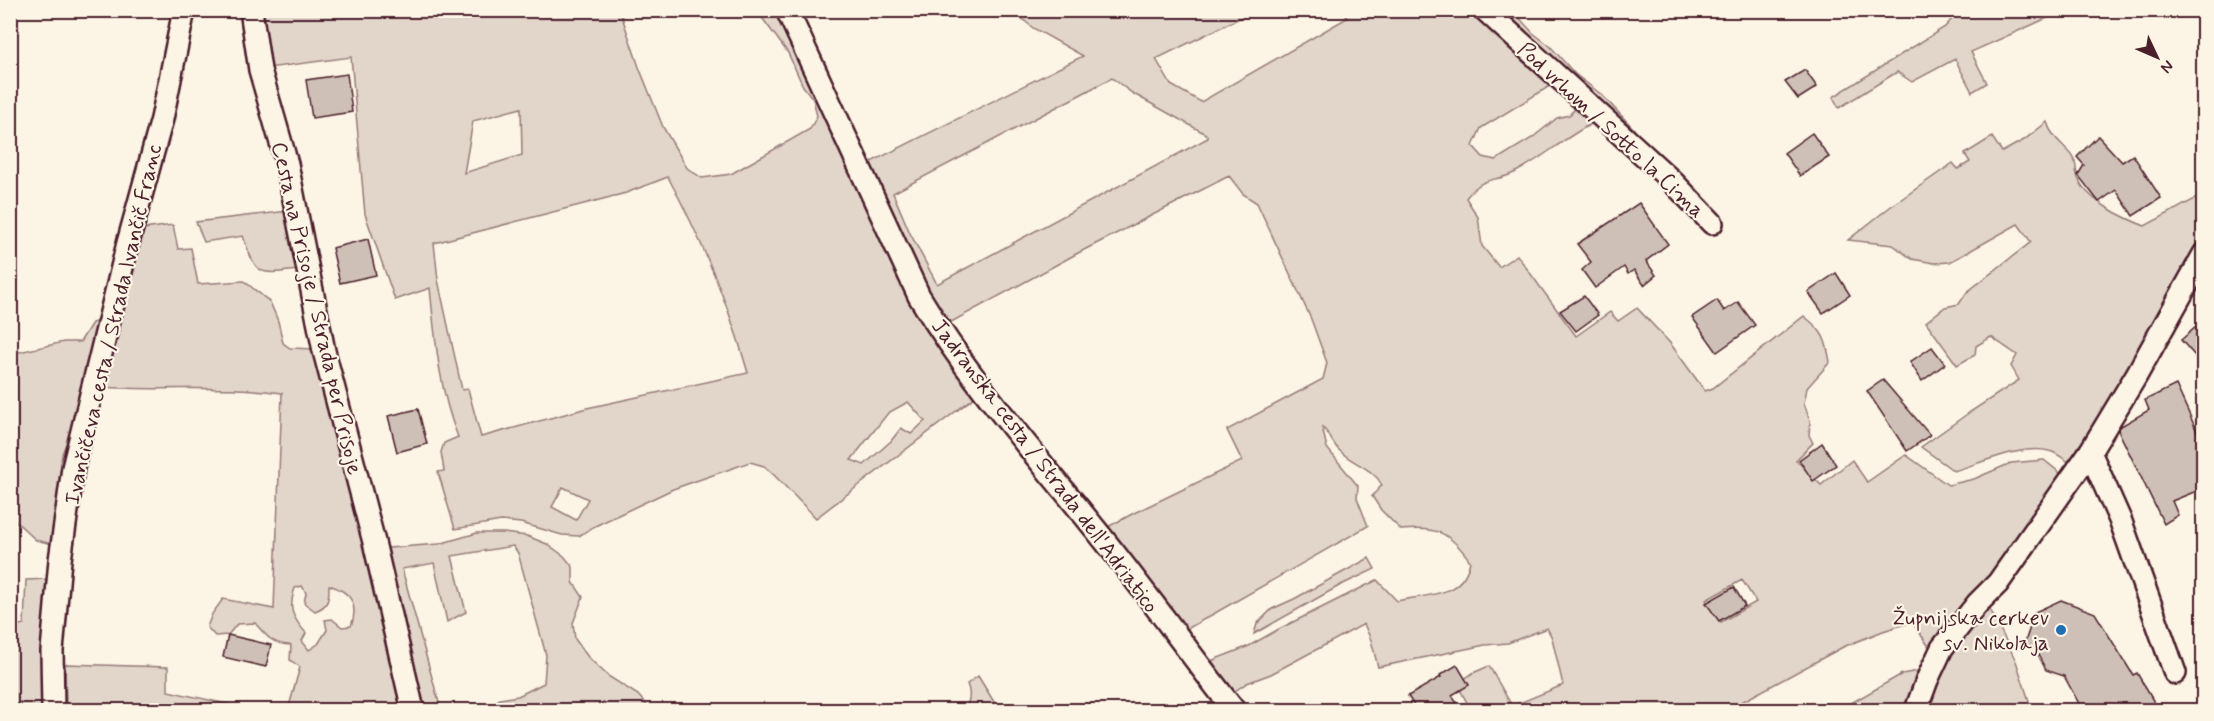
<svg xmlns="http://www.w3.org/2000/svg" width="2214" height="721" viewBox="0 0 2214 721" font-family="Mynerve,sans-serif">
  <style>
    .green { fill: #e2d5ca; stroke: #967a7a; stroke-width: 1.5; fill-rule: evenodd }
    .building { fill: #cfc0b7; stroke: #4a1f2b; stroke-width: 1.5 }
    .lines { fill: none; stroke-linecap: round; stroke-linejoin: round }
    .street-casing { stroke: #4a1f2b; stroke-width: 26 }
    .street { stroke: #fcf5e5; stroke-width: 21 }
    .poi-dot { fill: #1f6fb2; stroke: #fcf5e5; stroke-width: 2 }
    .labels { text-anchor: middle; stroke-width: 4.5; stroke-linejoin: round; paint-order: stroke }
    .street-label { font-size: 22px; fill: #4a1f2b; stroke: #fcf5e5 }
    .poi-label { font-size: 22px; fill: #4a1f2b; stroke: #fcf5e5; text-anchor: end }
  </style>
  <rect width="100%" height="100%" fill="#fcf5e5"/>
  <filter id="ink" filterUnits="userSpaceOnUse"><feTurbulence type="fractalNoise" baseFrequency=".0167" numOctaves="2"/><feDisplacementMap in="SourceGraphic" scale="12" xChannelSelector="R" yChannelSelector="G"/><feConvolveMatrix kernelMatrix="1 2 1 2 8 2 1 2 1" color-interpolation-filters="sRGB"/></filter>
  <g filter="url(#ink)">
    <g class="green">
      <path d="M260,11H620L639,67L663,127L687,168L702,178L731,174L810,129L817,116L813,99L803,86L788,53L757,11H781L976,396L816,518L775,476L764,466L750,462L673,489L593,527L579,536L562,535L521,523L501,521L455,529L438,472L444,471L441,452L444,443L458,437C439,390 435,338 430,288L395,300L365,214L351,57L268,68ZM521,108L522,155L464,173L473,121ZM668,177C702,240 729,305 748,373L587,408L481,437L468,389L462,390L438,280L434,243L626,193ZM908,402L925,421L911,434L901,428L891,441L864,465L851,460L888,413ZM563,487L588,499L576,520L552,507Z"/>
      <path d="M1013,11H1254L1156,59L1171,85L1201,102L1347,18L1343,11H1476L1555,83L1481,128L1473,146L1483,157L1496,160L1532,138L1557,118L1569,115L1579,105L1593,123C1565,137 1542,159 1514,173C1492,183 1484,175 1466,198L1478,217L1482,246L1499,267L1517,255L1576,336L1610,312L1618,321L1637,308L1670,343L1705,391L1713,388L1804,316C1823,331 1826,338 1830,362L1807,388L1804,403L1810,421L1809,435L1813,443L1796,460L1821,485L1852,460L1867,482L1906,455L1948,485L1974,479L2011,463L2044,460L2065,477L1995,582L1932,651L1912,622L1883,631L1843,647L1727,710H1471L1457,684L1473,673L1489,666L1512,706L1563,685L1552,638L1547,628L1508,643L1485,645L1378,667L1371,640L1364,624L1271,674L1247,683L1232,693L1212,668L1213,660L1249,646L1279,629L1377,580L1397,601C1427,594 1463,598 1470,561C1449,531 1437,527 1401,530L1381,510L1372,496L1382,485C1372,467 1354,465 1340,451C1333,445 1330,434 1322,427L1327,448L1358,486L1357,498L1368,526L1180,633L1102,530L1134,513L1242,461L1227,430L1323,379L1327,363L1311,319L1257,203L1243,194L1229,176L1078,253L944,326L867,164L1083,56L1033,28ZM1112,78L1132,93L1206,134L1208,138L937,284L910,233L893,193ZM1742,580L1756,602L1721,622L1706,600Z"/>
      <polygon points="1495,11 1513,11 1533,33 1550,46 1575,74 1602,95 1634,129 1628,134"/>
      <polygon points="1953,11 2063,11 1971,52 1987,83 1972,92 1955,59 1912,82 1897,72 1839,108 1833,97 1945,27 1952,19"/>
      <path d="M2047,122C2051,137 2063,144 2072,155C2077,161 2075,171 2078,178C2086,200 2124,218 2145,226L2197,198L2203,192V237L2198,249L2131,367L2069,462C2063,459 2056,452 2049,451C2022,444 1981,463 1954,471L1921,447L1970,412L2019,380L2011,366L2017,355L1991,337L1976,346L1975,355L1957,365L1926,322L1945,307L1959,304L1967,292L2031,242L2018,224L1950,262L1934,263L1912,259L1893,245L1848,240L1890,207L1953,163L1958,169L1970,162L1965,154L1992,137L2002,152L2024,140Z"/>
      <path d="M288,211L299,270C258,275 257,277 243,236L204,242L196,222Z"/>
      <path d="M173,225L178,249L191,248L198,284L244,281L270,302L278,321L283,343L290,348L315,349L409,710H288L300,667L290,660L291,645C273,645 266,636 255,623L237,624L228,635L215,636L207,627L212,614L223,599L274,609L282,393C222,384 162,392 103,387L143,229ZM329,585C351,592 359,604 351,626L342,627L332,619L325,620L327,630L318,644L309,650L302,641L306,633C292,617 288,609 295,588L302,586L306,593L304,603L315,611C329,606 329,599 329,585Z"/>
      <polygon points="99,321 70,433 62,454 52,544 36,540 11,517 10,354 64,342 80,342 92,323"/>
      <polygon points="477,533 504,533 527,536 547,544 564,556 573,567 573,582 583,597 573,623 575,639 588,657 608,676 638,695 651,710 484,710 500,699 518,696 544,683 546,655 518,553 513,546 452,556 466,612 447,622 434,563 402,569 441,710 421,710 386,564 388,548 439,544"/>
      <polygon points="1369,558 1375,569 1339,586 1254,634 1257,624 1272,609 1294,599"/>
      <polygon points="49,579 44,710 11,710 11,627 24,624 26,580"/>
      <polygon points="1987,603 2016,661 2032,710 1924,710 1947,653"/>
      <polygon points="65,664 168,667 168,691 254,710 66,710"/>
      <polygon points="1923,670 1909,710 1839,710 1902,674"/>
      <path d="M978,676L999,710H964C970,701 971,694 967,684Z"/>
    </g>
    <g class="building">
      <polygon points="1805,70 1817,87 1798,99 1785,82"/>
      <polygon points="347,74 352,112 312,118 306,80"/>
      <polygon points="1812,133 1829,157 1800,176 1784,153"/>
      <polygon points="2098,136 2122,162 2133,155 2161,198 2133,216 2116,190 2099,202 2078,175 2084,165 2077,157"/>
      <polygon points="1639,203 1668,244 1646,261 1656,275 1644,285 1634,270 1628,274 1624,267 1595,288 1582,270 1591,262 1577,244"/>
      <polygon points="368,239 376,275 340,283 332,248"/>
      <polygon points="1836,273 1850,295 1823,313 1808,292"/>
      <polygon points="1584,296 1598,315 1576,331 1560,311"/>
      <polygon points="1717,300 1724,311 1738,302 1755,325 1717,352 1692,317"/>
      <polygon points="2204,320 2204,366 2181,340"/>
      <polygon points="1932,347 1945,364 1922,381 1910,362"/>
      <polygon points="1883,380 1930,435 1907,451 1867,391"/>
      <polygon points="2176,385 2204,447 2204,488 2172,501 2178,515 2164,524 2118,430 2121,426 2149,410 2145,400"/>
      <polygon points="418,409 427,444 397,452 388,416"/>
      <polygon points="1822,443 1836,465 1813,481 1799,460"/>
      <polygon points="1734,587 1745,606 1719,621 1706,603"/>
      <polygon points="2061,600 2095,613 2133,675 2137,673 2154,702 2139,711 2082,709 2064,676 2046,670 2035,649 2024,645 2035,612"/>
      <polygon points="228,635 271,645 266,667 223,657"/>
      <polygon points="1457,665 1469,685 1452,695 1461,711 1417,711 1408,696 1441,677 1440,675"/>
    </g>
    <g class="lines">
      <defs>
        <g id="street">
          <polyline points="251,10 260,70 287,164 324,351 374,542 413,710"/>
          <path d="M787,10L919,296C974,388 1046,466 1112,550C1154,603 1193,658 1234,710"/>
          <polyline points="1485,10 1672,181 1712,223"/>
          <polyline points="2090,452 2121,522 2175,673"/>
          <polyline points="53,710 52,651 60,560 73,468 128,243 162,119 184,10"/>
          <polyline points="1916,710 1927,680 1942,648 1977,604 1998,583 2090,452 2136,376 2204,254"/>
        </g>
      </defs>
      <use href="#street" class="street-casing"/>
      <use href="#street" class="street"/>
    </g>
  </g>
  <circle class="poi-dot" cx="2061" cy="630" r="6"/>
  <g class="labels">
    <g class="street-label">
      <text transform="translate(1612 129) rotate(43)" y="8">Pod vrhom / Sotto la Cima</text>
      <text transform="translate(318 308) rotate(77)" y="8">Cesta na Prisoje / Strada per Prisoje</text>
      <text transform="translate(112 324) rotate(-77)" y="8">Ivančičeva cesta / Strada Ivančič Franc</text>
      <text transform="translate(1046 465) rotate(53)" y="8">Jadranska cesta / Strada dell'Adriatico</text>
    </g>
    <g class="poi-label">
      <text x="2049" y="625">Župnijska cerkev<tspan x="2049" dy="25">sv. Nikolaja</tspan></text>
    </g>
  </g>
  <rect width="2214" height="721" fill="none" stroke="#fcf5e5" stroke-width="36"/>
  <rect x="18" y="18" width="2178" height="685" fill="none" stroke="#4a1f2b" stroke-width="2" filter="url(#ink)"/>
  <g transform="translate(2157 57) rotate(134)" stroke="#fcf5e5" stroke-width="4.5" paint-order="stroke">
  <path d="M0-4.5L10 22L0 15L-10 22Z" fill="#4a1f2b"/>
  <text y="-9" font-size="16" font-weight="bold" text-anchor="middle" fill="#4a1f2b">N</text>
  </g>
</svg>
